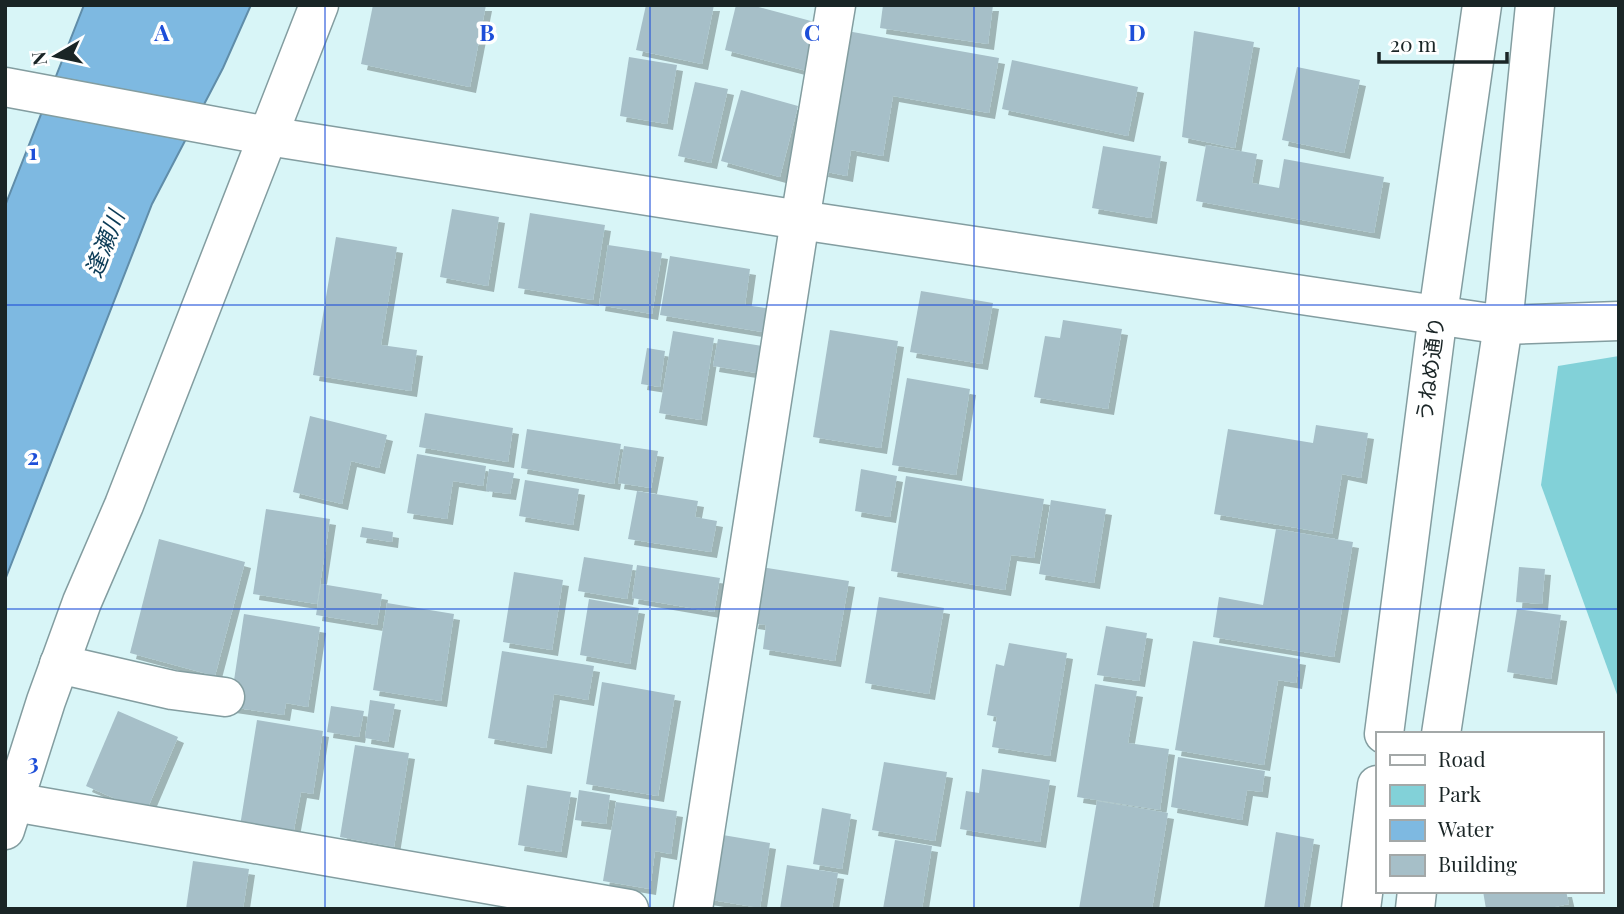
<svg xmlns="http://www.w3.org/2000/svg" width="1624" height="914" viewBox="0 0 1624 914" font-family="'Playfair Display','Noto Sans JP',serif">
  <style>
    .green { fill: #82d1d8 }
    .water { fill: #7eb9e1; stroke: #608da9; stroke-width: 2 }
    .building { fill: #a6bfc8; filter: url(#shadow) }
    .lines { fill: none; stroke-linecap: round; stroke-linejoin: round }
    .minor-casing { stroke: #839da0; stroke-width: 41 }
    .minor { stroke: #fff; stroke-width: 38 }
    .grid { fill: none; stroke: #1d4ed8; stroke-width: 2; stroke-opacity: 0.55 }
    .labels { text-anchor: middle; stroke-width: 7; stroke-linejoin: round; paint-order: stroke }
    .street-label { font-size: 21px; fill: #1a2526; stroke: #fff }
    .water-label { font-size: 23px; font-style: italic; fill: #0b3b56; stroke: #fff }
    .grid-label { font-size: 23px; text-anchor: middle; font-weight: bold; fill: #1d4ed8; stroke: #fff; stroke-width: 7; stroke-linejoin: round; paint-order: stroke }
  </style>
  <defs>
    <filter id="shadow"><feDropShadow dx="6" dy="6" stdDeviation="0" flood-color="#0004"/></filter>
  </defs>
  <rect width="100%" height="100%" fill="#d8f5f7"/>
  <polygon class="green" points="1619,356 1619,700 1541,485 1558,366"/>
  <polygon class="water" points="84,5 251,5 223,68 152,204 5,580 5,206"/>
  <g class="building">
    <polygon points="373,5 486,5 470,87 361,64"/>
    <polygon points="646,5 714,5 702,64 636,50"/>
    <polygon points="736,5 751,5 826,25 815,73 725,50"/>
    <polygon points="883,5 993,5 988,44 880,28"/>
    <polygon points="847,31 999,58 989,113 893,96 883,156 851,150 847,176 822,171"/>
    <polygon points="1194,31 1254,42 1235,148 1182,137"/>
    <polygon points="629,57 677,65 667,124 620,116"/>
    <polygon points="1012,60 1138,87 1128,136 1002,109"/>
    <polygon points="1297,67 1360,80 1344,153 1282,140"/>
    <polygon points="695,82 728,89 711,163 678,156"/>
    <polygon points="741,90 798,106 780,177 721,161"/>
    <polygon points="1206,145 1257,154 1252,183 1279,188 1284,159 1384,177 1374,233 1196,201"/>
    <polygon points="1103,146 1161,156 1151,218 1092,208"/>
    <polygon points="452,209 499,217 488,286 440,277"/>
    <polygon points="530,213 605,225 593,300 518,288"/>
    <polygon points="336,237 397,247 381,345 417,350 411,391 313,375"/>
    <polygon points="608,245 662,253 652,314 599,305"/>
    <polygon points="670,256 750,269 745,305 773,309 769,333 660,315"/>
    <polygon points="921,291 993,303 982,364 910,352"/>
    <polygon points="1063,320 1122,329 1108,409 1034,397 1045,336 1060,338"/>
    <polygon points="830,330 898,341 881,448 813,437"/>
    <polygon points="673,331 714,338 701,420 659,413"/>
    <polygon points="718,339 768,347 763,374 713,366"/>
    <polygon points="647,348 665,351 660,387 641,384"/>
    <polygon points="907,378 970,389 956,475 892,465"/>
    <polygon points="425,413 513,428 508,462 419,447"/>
    <polygon points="310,416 387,435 379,468 351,461 342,504 293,492"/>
    <polygon points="1316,425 1368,433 1361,478 1342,474 1332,534 1214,514 1228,429 1313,443"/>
    <polygon points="527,429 621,444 614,484 521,468"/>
    <polygon points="624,446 658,451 651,488 618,483"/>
    <polygon points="417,454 486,466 483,486 453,481 447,519 407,513"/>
    <polygon points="489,469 514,473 510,494 486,491"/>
    <polygon points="861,469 897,476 890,517 855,511"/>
    <polygon points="906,476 1044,499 1034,558 1011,555 1005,590 891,571"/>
    <polygon points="525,480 579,489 573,525 519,516"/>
    <polygon points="637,491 698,501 695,517 717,521 711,552 628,539"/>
    <polygon points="1051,500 1106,509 1094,583 1039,574"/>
    <polygon points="266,509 330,519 317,604 253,594"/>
    <polygon points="362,527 393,532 392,542 360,537"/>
    <polygon points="1276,529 1353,542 1334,657 1213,637 1219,597 1263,605"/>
    <polygon points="159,539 245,562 215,676 130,653"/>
    <polygon points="584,557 633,565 627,599 578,591"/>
    <polygon points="637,565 720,578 714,612 632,598"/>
    <polygon points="761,567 849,581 835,661 763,649 766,625 752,623"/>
    <polygon points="1519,567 1545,569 1542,604 1516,602"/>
    <polygon points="514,572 563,580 552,650 503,642"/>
    <polygon points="321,584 382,594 377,625 316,615"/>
    <polygon points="879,597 944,608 929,694 865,683"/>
    <polygon points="589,599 639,608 630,664 580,655"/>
    <polygon points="387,603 454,614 441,701 373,690"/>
    <polygon points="1517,609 1561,615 1551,679 1507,672"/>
    <polygon points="244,614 320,627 308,707 286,703 284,715 230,707"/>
    <polygon points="1106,626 1147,633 1139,681 1097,675"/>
    <polygon points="1193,641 1300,659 1296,683 1278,680 1264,765 1175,750"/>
    <polygon points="1009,643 1067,653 1050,756 992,747 997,717 987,715 996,664 1004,666"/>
    <polygon points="502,651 594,666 588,700 554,694 546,748 488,738"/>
    <polygon points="602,682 675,695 658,796 586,784"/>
    <polygon points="1095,684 1137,691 1128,743 1169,749 1160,810 1077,797"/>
    <polygon points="370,700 395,704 388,742 365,738"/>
    <polygon points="331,706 364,711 359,737 327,732"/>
    <polygon points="118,711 178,737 146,812 86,786"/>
    <polygon points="257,720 323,731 313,794 301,792 293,835 240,826"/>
    <polygon points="355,745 409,753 394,847 340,837"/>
    <polygon points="1178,757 1265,771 1262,792 1247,790 1242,820 1171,807"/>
    <polygon points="884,762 947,772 935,841 872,830"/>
    <polygon points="982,769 1050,780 1040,842 960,829 966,791 979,793"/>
    <polygon points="527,785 571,792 561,852 518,845"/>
    <polygon points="579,790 610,795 606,824 575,820"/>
    <polygon points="1097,801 1168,813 1152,909 1079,909"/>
    <polygon points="616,802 677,811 671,854 655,851 650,889 603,881"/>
    <polygon points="822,808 851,814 842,869 813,864"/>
    <polygon points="1276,832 1314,839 1303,909 1264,909"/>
    <polygon points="717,834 770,843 760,908 706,899"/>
    <polygon points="895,840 932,846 922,909 883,909"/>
    <polygon points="193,861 249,869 243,909 186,909"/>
    <polygon points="787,865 838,873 832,909 780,909"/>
    <polygon points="1483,891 1566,891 1569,904 1545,909 1486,909"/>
  </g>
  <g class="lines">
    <defs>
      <g id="minor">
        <polyline points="5,87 268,136 800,220 1503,325 1619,321"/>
        <polyline points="59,664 172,690 225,697"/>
        <polyline points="1384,734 1438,314 1482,5"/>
        <polyline points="1441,734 1503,325 1535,5"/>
        <polyline points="14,802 629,909"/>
        <polyline points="5,830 46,701 82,602 124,505 319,5"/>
        <polyline points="693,909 800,220 836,5"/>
        <polyline points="1361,909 1377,785"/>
        <polyline points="1415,909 1417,891"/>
      </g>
    </defs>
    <use href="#minor" class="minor-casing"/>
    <use href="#minor" class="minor"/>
  </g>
  <path class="grid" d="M325,5V909M650,5V909M974,5V909M1299,5V909M5,305H1619M5,609H1619"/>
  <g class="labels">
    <g class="street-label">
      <text transform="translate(1431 369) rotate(-83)" y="7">うねめ通り</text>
    </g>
    <g class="water-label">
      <text transform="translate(105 244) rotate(-69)" y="8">逢瀬川</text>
    </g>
  </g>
  <g class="grid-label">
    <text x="162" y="41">A</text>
    <text x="487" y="41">B</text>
    <text x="812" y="41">C</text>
    <text x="1137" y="41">D</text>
    <text x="33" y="160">1</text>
    <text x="33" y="465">2</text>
    <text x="33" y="770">3</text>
  </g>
  <rect width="1624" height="914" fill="none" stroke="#1a2526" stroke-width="14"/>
  <rect x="1376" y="732" width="228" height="161" fill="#ffffff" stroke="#a3a8a8" stroke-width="2"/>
  <rect x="1390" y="755" width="35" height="10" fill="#ffffff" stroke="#a3a8a8" stroke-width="2"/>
  <text x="1438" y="767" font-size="21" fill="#1a2526">Road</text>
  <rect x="1390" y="785" width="35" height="21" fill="#82d1d8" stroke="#a3a8a8" stroke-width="2"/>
  <text x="1438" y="802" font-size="21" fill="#1a2526">Park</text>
  <rect x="1390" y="820" width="35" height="21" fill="#7eb9e1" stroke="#a3a8a8" stroke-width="2"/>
  <text x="1438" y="837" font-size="21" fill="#1a2526">Water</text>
  <rect x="1390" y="855" width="35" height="21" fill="#a6bfc8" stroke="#a3a8a8" stroke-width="2"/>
  <text x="1438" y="872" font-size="21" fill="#1a2526">Building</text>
  <g transform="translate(56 56) rotate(261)" stroke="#ffffff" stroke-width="5" paint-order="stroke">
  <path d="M0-5L12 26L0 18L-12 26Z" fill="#1a2526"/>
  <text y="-10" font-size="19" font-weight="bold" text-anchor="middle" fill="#1a2526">N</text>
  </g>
  <path d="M1379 52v10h128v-10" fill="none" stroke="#1a2526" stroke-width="3.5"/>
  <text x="1390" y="52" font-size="21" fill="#1a2526" stroke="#ffffff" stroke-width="5" paint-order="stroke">20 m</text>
</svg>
